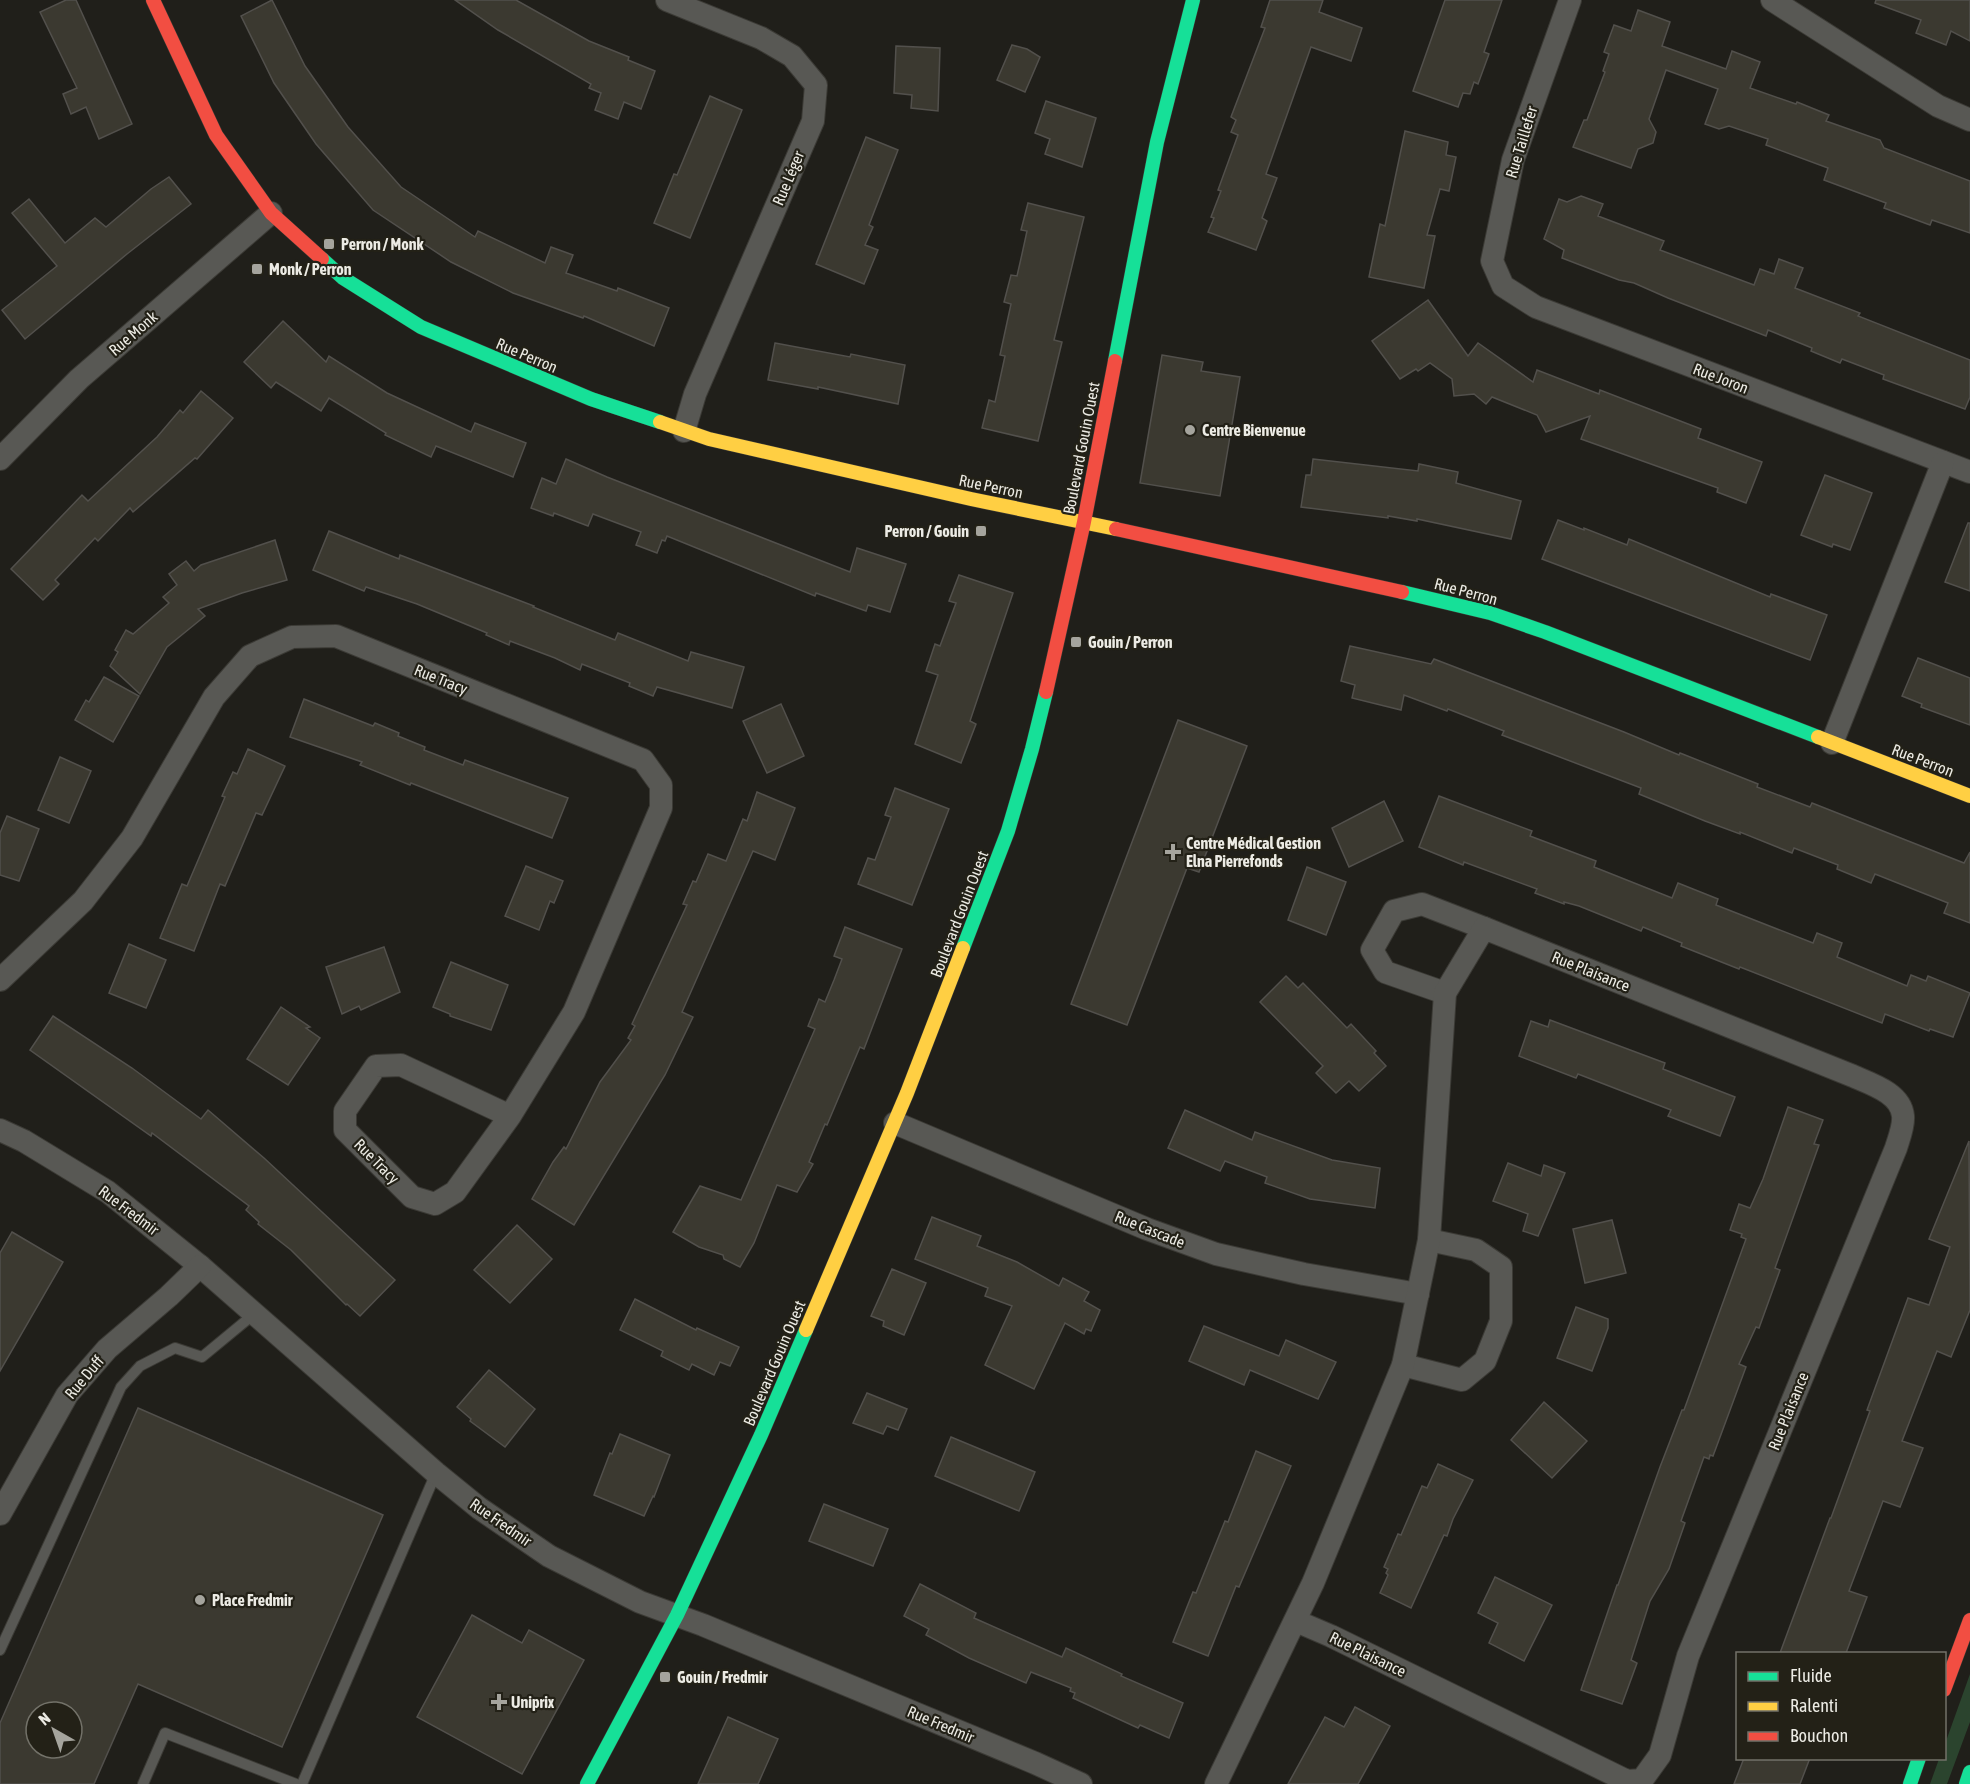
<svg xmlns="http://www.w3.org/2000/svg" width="1970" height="1784" viewBox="0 0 1970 1784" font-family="'Asap Condensed',sans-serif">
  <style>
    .green { fill: #2b442e }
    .building { fill: #3b3930; stroke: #52504c; stroke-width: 1.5; fill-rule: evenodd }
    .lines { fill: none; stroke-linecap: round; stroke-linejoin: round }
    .lane-casing { stroke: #3b3a35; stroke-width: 12 }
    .street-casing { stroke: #3b3a35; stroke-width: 24 }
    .fast-casing { stroke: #3b3a35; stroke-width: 15 }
    .slow-casing { stroke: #3b3a35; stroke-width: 15 }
    .jam-casing { stroke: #3b3a35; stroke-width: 15 }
    .lane { stroke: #585854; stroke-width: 10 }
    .street { stroke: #585854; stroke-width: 22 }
    .fast { stroke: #16e098; stroke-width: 14 }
    .slow { stroke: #ffcf43; stroke-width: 14 }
    .jam { stroke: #f24e42; stroke-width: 14 }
    .poi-dot { fill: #a5a49d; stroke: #232117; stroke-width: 2 }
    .labels { text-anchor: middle; stroke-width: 4.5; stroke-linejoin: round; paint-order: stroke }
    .street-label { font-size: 16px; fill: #ecebe4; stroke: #232117 }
    .poi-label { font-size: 16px; font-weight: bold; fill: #ecebe4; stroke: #232117; text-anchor: start }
  </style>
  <rect width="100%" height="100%" fill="#201f1a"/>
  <polygon class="green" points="1970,1674 1970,1722 1947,1784 1930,1784 1939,1759 1944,1758 1945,1744"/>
  <g class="building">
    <polygon points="66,0 76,0 132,124 99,139 86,107 71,114 63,94 77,88 40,12"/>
    <polygon points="272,0 305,66 348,127 401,187 475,237 478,231 545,263 551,247 573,255 566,273 617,291 618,288 669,308 654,346 584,316 583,318 513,293 451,262 373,210 316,144 274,83 241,16"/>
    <polygon points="455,0 516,0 589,41 629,57 628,60 655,71 641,109 624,102 618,119 595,110 601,93 589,88 591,84 498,30"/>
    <polygon points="1270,0 1323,0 1319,12 1362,28 1351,61 1311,47 1266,174 1277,178 1262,218 1267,221 1256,250 1208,232 1214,218 1211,217 1221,191 1218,190 1238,135 1231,132 1236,120 1231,117 1265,28 1261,27"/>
    <polygon points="1445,0 1502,0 1484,52 1489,54 1478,84 1474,82 1470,94 1463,93 1458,107 1413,91"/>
    <polygon points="1876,0 1970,0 1970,41 1951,31 1946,45 1916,33 1921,20 1875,3"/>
    <polygon points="1638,10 1670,22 1662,46 1726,69 1732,51 1760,62 1750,88 1796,104 1797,102 1829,115 1826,121 1880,140 1884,148 1970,181 1970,233 1932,220 1930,225 1884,208 1886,203 1824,180 1828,168 1766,145 1768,139 1729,126 1719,129 1705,124 1718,89 1666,70 1649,119 1656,132 1653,143 1638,149 1631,168 1573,147 1584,120 1587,120 1605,72 1603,71 1609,54 1604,52 1614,25 1631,31"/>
    <polygon points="1012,45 1027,49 1040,57 1025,92 997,80"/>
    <polygon points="896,46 940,48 938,111 911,108 912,95 894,93"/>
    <polygon points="710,96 742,110 690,238 654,223 674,174 677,175"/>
    <polygon points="1046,101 1096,118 1082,167 1045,154 1050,139 1035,133"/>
    <polygon points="1405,131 1448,142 1446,155 1456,157 1449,191 1440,189 1427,235 1435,236 1424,288 1369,277 1380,224 1385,226"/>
    <polygon points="866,137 898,150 869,225 873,227 865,245 878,250 864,284 816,264"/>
    <polygon points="169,177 191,204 127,254 25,339 2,310 57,266 12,213 29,199 65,243 95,218 106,227 151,189"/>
    <polygon points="1581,196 1603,204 1598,216 1664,241 1660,250 1754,285 1760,269 1774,274 1779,259 1803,268 1795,288 1860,313 1858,316 1970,360 1970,397 1965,409 1883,379 1884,375 1842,359 1840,363 1811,351 1812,348 1768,330 1766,336 1668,298 1634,283 1619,280 1562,258 1564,250 1544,239 1559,199 1567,202"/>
    <polygon points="1028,203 1084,217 1054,340 1062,342 1038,441 982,428 989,400 995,402 1005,356 1000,355 1011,304 1004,302 1011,275 1017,276 1022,254 1027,231 1021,230"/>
    <polygon points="1428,300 1468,356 1478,343 1533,382 1537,370 1599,394 1600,390 1701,429 1698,438 1762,462 1746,503 1717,492 1718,488 1581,439 1590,416 1546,432 1537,415 1492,397 1486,404 1474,394 1454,396 1452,379 1430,363 1418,371 1416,369 1400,379 1372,341"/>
    <polygon points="283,321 326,362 329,356 387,393 471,432 475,423 526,443 513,477 436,446 431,457 385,435 386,433 329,398 321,411 276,382 271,388 244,362"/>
    <polygon points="775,343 850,357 851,354 905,365 898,404 818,387 818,389 768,380"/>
    <polygon points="1162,355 1203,362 1201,371 1240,377 1220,496 1140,483"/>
    <polygon points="201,391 233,418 197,459 195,458 133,512 130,508 98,541 95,538 55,580 59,584 43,600 11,569 82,495 88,501 157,437 180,410 183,413"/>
    <polygon points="566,459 607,477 850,572 857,548 906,564 890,612 868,605 866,611 816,593 815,596 667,536 665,541 662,540 657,553 636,545 641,532 593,514 588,526 554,513 553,516 531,508 542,478 556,484"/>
    <polygon points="1313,459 1418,471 1419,464 1458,472 1456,483 1521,501 1511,539 1417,519 1417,521 1388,516 1388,518 1301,507 1306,475 1311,475"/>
    <polygon points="1825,475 1872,493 1850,550 1833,544 1832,547 1801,535"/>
    <polygon points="1558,520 1584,530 1584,528 1627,545 1629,539 1770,597 1771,594 1827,615 1810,660 1542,559"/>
    <polygon points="1968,523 1970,523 1970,591 1945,582"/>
    <polygon points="329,531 399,559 400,555 534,606 533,607 615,640 618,633 688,661 691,652 744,667 732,708 657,687 653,696 629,686 630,683 582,664 580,670 555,658 510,641 509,645 486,635 487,633 417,604 366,587 364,591 313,570"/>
    <polygon points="275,540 287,580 242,593 198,609 205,616 167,647 140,694 110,666 118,652 115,650 126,630 133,634 169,603 163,597 177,585 169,574 186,561 194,571 201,565"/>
    <polygon points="959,575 1013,593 970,721 976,724 961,763 915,744 938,675 926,671 935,644 940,646 956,603 949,601"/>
    <polygon points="1350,646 1431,664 1434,659 1624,732 1679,755 1680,753 1758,784 1757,787 1810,807 1812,803 1964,863 1970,852 1970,923 1944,913 1948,903 1875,874 1871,883 1837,869 1838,865 1794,848 1792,853 1740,832 1740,834 1705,821 1639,794 1641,788 1502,735 1504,731 1448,709 1447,711 1404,695 1401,710 1352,698 1355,685 1341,681"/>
    <polygon points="1918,658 1970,678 1970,725 1921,707 1922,704 1902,696"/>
    <polygon points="104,677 139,696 113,742 75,720 86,700 89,702"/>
    <polygon points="304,699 373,726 375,723 399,733 398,736 425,747 424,750 463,765 465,760 568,798 552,838 411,783 410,785 360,765 362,762 290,737"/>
    <polygon points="781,704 804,756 767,773 743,721"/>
    <polygon points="1178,720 1247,746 1199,872 1187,868 1127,1025 1071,1004"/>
    <polygon points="248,749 285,766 262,815 256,813 225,886 220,884 194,951 160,938 182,884 187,886 225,797 222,796 233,772 237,774"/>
    <polygon points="60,757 91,771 69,823 38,810"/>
    <polygon points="895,788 949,809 912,905 858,884 868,858 875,860 891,817 885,815"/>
    <polygon points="757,792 795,808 775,860 753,851 682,1012 693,1017 665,1075 574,1225 532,1199 553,1162 564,1147 566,1149 600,1082 631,1040 628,1038 635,1026 632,1024 687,905 683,904 693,881 696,882 708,854 726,861 743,819 747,821"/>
    <polygon points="1439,796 1532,831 1530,836 1596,861 1594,867 1672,898 1678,883 1718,899 1716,905 1813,943 1817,933 1842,943 1837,957 1907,986 1911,975 1926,981 1928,976 1970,993 1953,1037 1930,1029 1929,1031 1885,1014 1882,1023 1740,967 1739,969 1681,946 1682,943 1643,927 1641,931 1579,906 1564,902 1564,904 1535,893 1537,889 1464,862 1463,865 1419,847"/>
    <polygon points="1384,801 1403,841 1349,867 1332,828"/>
    <polygon points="7,816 39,829 19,881 0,875 0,833"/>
    <polygon points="526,866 563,881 554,903 550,901 539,930 505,916"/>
    <polygon points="1307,867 1346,882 1326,935 1288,920"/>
    <polygon points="845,927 902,949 864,1049 860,1047 827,1125 825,1124 809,1162 813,1164 797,1192 777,1185 754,1243 740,1267 724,1259 723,1255 699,1247 673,1232 700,1186 741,1200 815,1029 808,1026 819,999 825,1002 834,980 842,959 834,956"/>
    <polygon points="129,944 166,960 146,1008 109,993"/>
    <polygon points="384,947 400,992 361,1010 359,1006 342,1014 326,967"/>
    <polygon points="451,962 508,985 491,1030 450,1016 450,1014 433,1007"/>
    <polygon points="1286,976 1298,988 1303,983 1347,1028 1351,1024 1376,1051 1374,1053 1386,1066 1359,1091 1349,1081 1336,1093 1316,1073 1323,1066 1260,1002"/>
    <polygon points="281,1007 310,1027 306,1028 320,1038 288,1085 247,1059"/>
    <polygon points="53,1016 132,1068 201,1119 208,1110 264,1158 395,1280 360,1316 347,1304 346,1305 291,1250 258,1224 259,1222 246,1210 249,1206 152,1133 151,1136 30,1050"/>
    <polygon points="1550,1020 1665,1063 1663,1069 1735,1097 1720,1136 1668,1116 1671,1110 1578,1074 1576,1078 1519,1056 1531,1021 1548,1027"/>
    <polygon points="1788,1107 1823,1120 1814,1144 1819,1145 1775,1268 1780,1270 1759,1328 1756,1327 1739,1364 1746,1367 1713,1456 1710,1455 1709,1459 1704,1457 1681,1521 1685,1523 1669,1569 1650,1601 1631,1660 1637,1663 1622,1704 1581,1690 1617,1585 1618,1585 1660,1467 1682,1410 1684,1410 1746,1239 1741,1237 1742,1234 1730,1230 1739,1204 1750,1208 1763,1179"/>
    <polygon points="1185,1110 1252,1140 1255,1132 1332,1160 1380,1168 1375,1208 1310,1199 1265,1183 1267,1177 1225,1161 1220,1171 1168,1148"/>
    <polygon points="1969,1141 1970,1310 1951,1357 1937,1351 1902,1441 1923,1448 1900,1507 1883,1501 1849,1591 1867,1597 1846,1653 1780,1653 1830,1518 1831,1518 1870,1411 1867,1410 1908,1298 1929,1305 1950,1247 1929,1239"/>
    <polygon points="1508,1163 1541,1176 1544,1165 1565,1173 1538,1236 1523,1231 1528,1214 1493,1201"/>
    <polygon points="932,1217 981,1236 977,1246 1017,1262 1059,1286 1063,1278 1089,1292 1084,1301 1100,1310 1091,1331 1086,1329 1084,1334 1065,1323 1034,1389 985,1365 1012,1306 985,1296 988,1288 915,1259"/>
    <polygon points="1612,1220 1626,1273 1585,1283 1573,1229"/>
    <polygon points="517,1225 552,1259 510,1303 474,1270"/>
    <polygon points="12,1232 63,1262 0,1371 0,1253"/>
    <polygon points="892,1269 926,1283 904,1335 883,1326 884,1321 871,1316"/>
    <polygon points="635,1299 696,1330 697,1328 739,1347 730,1366 720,1362 714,1375 692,1364 689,1370 661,1356 663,1351 620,1330"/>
    <polygon points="1576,1307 1608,1319 1608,1328 1592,1371 1557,1358"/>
    <polygon points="1204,1326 1279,1356 1286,1340 1336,1362 1318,1399 1250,1370 1244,1385 1189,1361"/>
    <polygon points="489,1370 535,1409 505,1447 470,1421 471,1419 457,1407"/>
    <polygon points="867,1393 907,1409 898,1430 887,1426 883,1434 853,1423"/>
    <polygon points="1544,1402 1587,1441 1552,1478 1511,1440"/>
    <path d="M138,1408L383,1515L282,1747L138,1684L94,1784H0V1723ZM36,1712H72V1748H36Z"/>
    <polygon points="620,1434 670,1455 654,1497 653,1496 644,1516 594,1495 610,1453 612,1454"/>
    <polygon points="951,1437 1035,1472 1019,1511 935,1476"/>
    <polygon points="1256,1451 1291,1466 1239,1587 1236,1586 1208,1656 1173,1642 1193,1592 1196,1593 1225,1521 1228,1522"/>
    <polygon points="1438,1464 1473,1480 1453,1519 1447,1536 1444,1535 1411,1608 1380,1593 1388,1575 1386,1573 1388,1569 1384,1567 1398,1534 1401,1535 1422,1486 1427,1488"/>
    <polygon points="824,1504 888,1529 873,1566 809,1541"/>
    <polygon points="1495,1577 1552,1605 1524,1661 1489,1643 1498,1623 1478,1613"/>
    <polygon points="920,1584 976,1613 974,1618 1062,1657 1066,1648 1122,1674 1121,1676 1183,1703 1169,1738 1140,1725 1138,1728 1073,1698 1075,1693 1070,1691 1071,1688 1031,1672 1026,1683 969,1658 926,1635 929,1629 904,1616"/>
    <polygon points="472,1615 522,1643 529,1630 584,1660 522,1774 417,1717"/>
    <polygon points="1355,1707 1390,1726 1358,1784 1288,1784 1325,1717 1344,1727"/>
    <polygon points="728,1717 778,1739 758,1784 698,1784"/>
    <polygon points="1744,1758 1810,1758 1800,1784 1734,1784"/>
  </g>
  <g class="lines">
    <defs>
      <g id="lane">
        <polyline points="0,1650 121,1387 140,1366 175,1348 202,1357 254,1314"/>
        <polyline points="143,1784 165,1733 296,1784"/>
        <polyline points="302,1784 436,1473"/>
      </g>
      <g id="street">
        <polyline points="667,0 761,38 792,56 816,85 813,121 695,394 684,431"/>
        <polyline points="1570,0 1513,160 1492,261 1503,286 1536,307 1970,472"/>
        <polyline points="1772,0 1938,106 1970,120"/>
        <polyline points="0,459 79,379 271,213"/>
        <polyline points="1832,743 1943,462"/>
        <polyline points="0,980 83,901 132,838 214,697 250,656 292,637 336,636 643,760 661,785 661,808 574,1012 510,1116 455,1192 435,1204 412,1197 345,1130 345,1111 376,1066 401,1065 510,1116"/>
        <polyline points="1445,993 1385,972 1372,950 1394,911 1422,904 1484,928"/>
        <polyline points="895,1123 1147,1229 1216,1254 1304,1274 1418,1294"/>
        <polyline points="0,1130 24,1141 108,1192 200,1266 436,1473 479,1508 549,1556 640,1602 703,1625 1035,1763 1081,1784"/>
        <polyline points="1403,1365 1462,1380 1485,1361 1501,1321 1501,1267 1476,1250 1429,1240"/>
        <polyline points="0,1514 67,1395 107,1349 169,1296 200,1266"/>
        <path d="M1216,1784L1313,1583L1403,1365L1429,1240L1445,993L1484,928L1853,1076C1871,1084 1901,1093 1903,1116C1904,1126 1899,1138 1896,1148L1688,1656L1660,1755L1642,1780L1627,1781L1331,1636L1296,1621"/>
      </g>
      <g id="fast">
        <polyline points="322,259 343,278 421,327 591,399 660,422"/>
        <polyline points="1115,361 1157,142 1193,0"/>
        <polyline points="1402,592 1490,613 1545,632 1818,737"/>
        <polyline points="963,948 1008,831 1032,749 1046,692"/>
        <polyline points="587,1784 677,1615 761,1435 806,1330"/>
        <polyline points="1910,1784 1919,1758"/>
        <polyline points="1966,1784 1970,1772"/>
      </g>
      <g id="slow">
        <polyline points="660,422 709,439 971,499 1116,529"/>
        <polyline points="1818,737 1970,796"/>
        <polyline points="806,1330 907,1093 963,948"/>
      </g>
      <g id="jam">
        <polyline points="153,0 216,135 271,213 322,259"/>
        <polyline points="1116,529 1402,592"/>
        <polyline points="1046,692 1084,522 1115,361"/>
        <polyline points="1944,1690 1970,1620"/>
      </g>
    </defs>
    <use href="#lane" class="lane-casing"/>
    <use href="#street" class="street-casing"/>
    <use href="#fast" class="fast-casing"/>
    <use href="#slow" class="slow-casing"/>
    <use href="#jam" class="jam-casing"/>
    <use href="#lane" class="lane"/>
    <use href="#street" class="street"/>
    <use href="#fast" class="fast"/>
    <use href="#slow" class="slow"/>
    <use href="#jam" class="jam"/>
  </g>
  <g class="poi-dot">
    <rect x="323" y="238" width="12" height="12" rx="3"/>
    <rect x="251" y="263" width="12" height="12" rx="3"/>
    <circle cx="1190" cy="430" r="6"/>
    <rect x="975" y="525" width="12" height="12" rx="3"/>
    <rect x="1070" y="636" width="12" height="12" rx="3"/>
    <path d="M1170 843h6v6h6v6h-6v6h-6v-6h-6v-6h6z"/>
    <circle cx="200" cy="1600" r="6"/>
    <rect x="659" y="1671" width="12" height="12" rx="3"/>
    <path d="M496 1693h6v6h6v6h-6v6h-6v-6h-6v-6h6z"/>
  </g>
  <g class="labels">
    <g class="street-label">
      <text transform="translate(1521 142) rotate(-73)" y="6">Rue Taillefer</text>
      <text transform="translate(788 178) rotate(-67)" y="6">Rue Léger</text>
      <text transform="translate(133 333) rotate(-41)" y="6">Rue Monk</text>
      <text transform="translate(527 355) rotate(23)" y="6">Rue Perron</text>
      <text transform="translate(1721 378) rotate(21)" y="6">Rue Joron</text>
      <text transform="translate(1081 448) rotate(-79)" y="6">Boulevard Gouin Ouest</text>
      <text transform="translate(991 486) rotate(12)" y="6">Rue Perron</text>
      <text transform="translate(1466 591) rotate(15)" y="6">Rue Perron</text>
      <text transform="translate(441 679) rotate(22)" y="6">Rue Tracy</text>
      <text transform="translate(1923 760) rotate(21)" y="6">Rue Perron</text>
      <text transform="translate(959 914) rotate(-69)" y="6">Boulevard Gouin Ouest</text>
      <text transform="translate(1591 971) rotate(22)" y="6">Rue Plaisance</text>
      <text transform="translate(377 1161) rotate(45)" y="6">Rue Tracy</text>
      <text transform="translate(129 1210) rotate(37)" y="6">Rue Fredmir</text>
      <text transform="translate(1150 1229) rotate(22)" y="6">Rue Cascade</text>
      <text transform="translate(774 1363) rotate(-67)" y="6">Boulevard Gouin Ouest</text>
      <text transform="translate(84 1377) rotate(-50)" y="6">Rue Duff</text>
      <text transform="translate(1788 1411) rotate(-68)" y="6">Rue Plaisance</text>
      <text transform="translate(501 1522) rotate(35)" y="6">Rue Fredmir</text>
      <text transform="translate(1368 1654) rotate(26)" y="6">Rue Plaisance</text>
      <text transform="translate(941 1724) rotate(23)" y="6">Rue Fredmir</text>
    </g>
    <g class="poi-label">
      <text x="341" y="250">Perron / Monk</text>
      <text x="269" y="275">Monk / Perron</text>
      <text x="1202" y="436">Centre Bienvenue</text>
      <text x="969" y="537" text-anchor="end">Perron / Gouin</text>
      <text x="1088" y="648">Gouin / Perron</text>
      <text x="1186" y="849">Centre Médical Gestion<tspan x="1186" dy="18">Elna Pierrefonds</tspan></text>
      <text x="212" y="1606">Place Fredmir</text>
      <text x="677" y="1683">Gouin / Fredmir</text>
      <text x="511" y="1708">Uniprix</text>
    </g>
  </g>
  <rect x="1736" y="1652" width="210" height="108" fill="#232117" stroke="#737269" stroke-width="1.5"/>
  <rect x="1748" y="1672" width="30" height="9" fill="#16e098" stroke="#737269" stroke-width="1.5"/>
  <text x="1790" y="1682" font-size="18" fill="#ecebe4">Fluide</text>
  <rect x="1748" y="1702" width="30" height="9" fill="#ffcf43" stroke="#737269" stroke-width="1.5"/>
  <text x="1790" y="1712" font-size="18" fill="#ecebe4">Ralenti</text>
  <rect x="1748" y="1732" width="30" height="9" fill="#f24e42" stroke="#737269" stroke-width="1.5"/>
  <text x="1790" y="1742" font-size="18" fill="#ecebe4">Bouchon</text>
  <g transform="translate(54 1730) rotate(320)"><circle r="28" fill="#232117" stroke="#737269" stroke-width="1.5"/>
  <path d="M0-4.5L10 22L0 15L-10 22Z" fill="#a5a49d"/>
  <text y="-9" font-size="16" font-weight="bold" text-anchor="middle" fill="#ecebe4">N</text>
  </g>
</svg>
